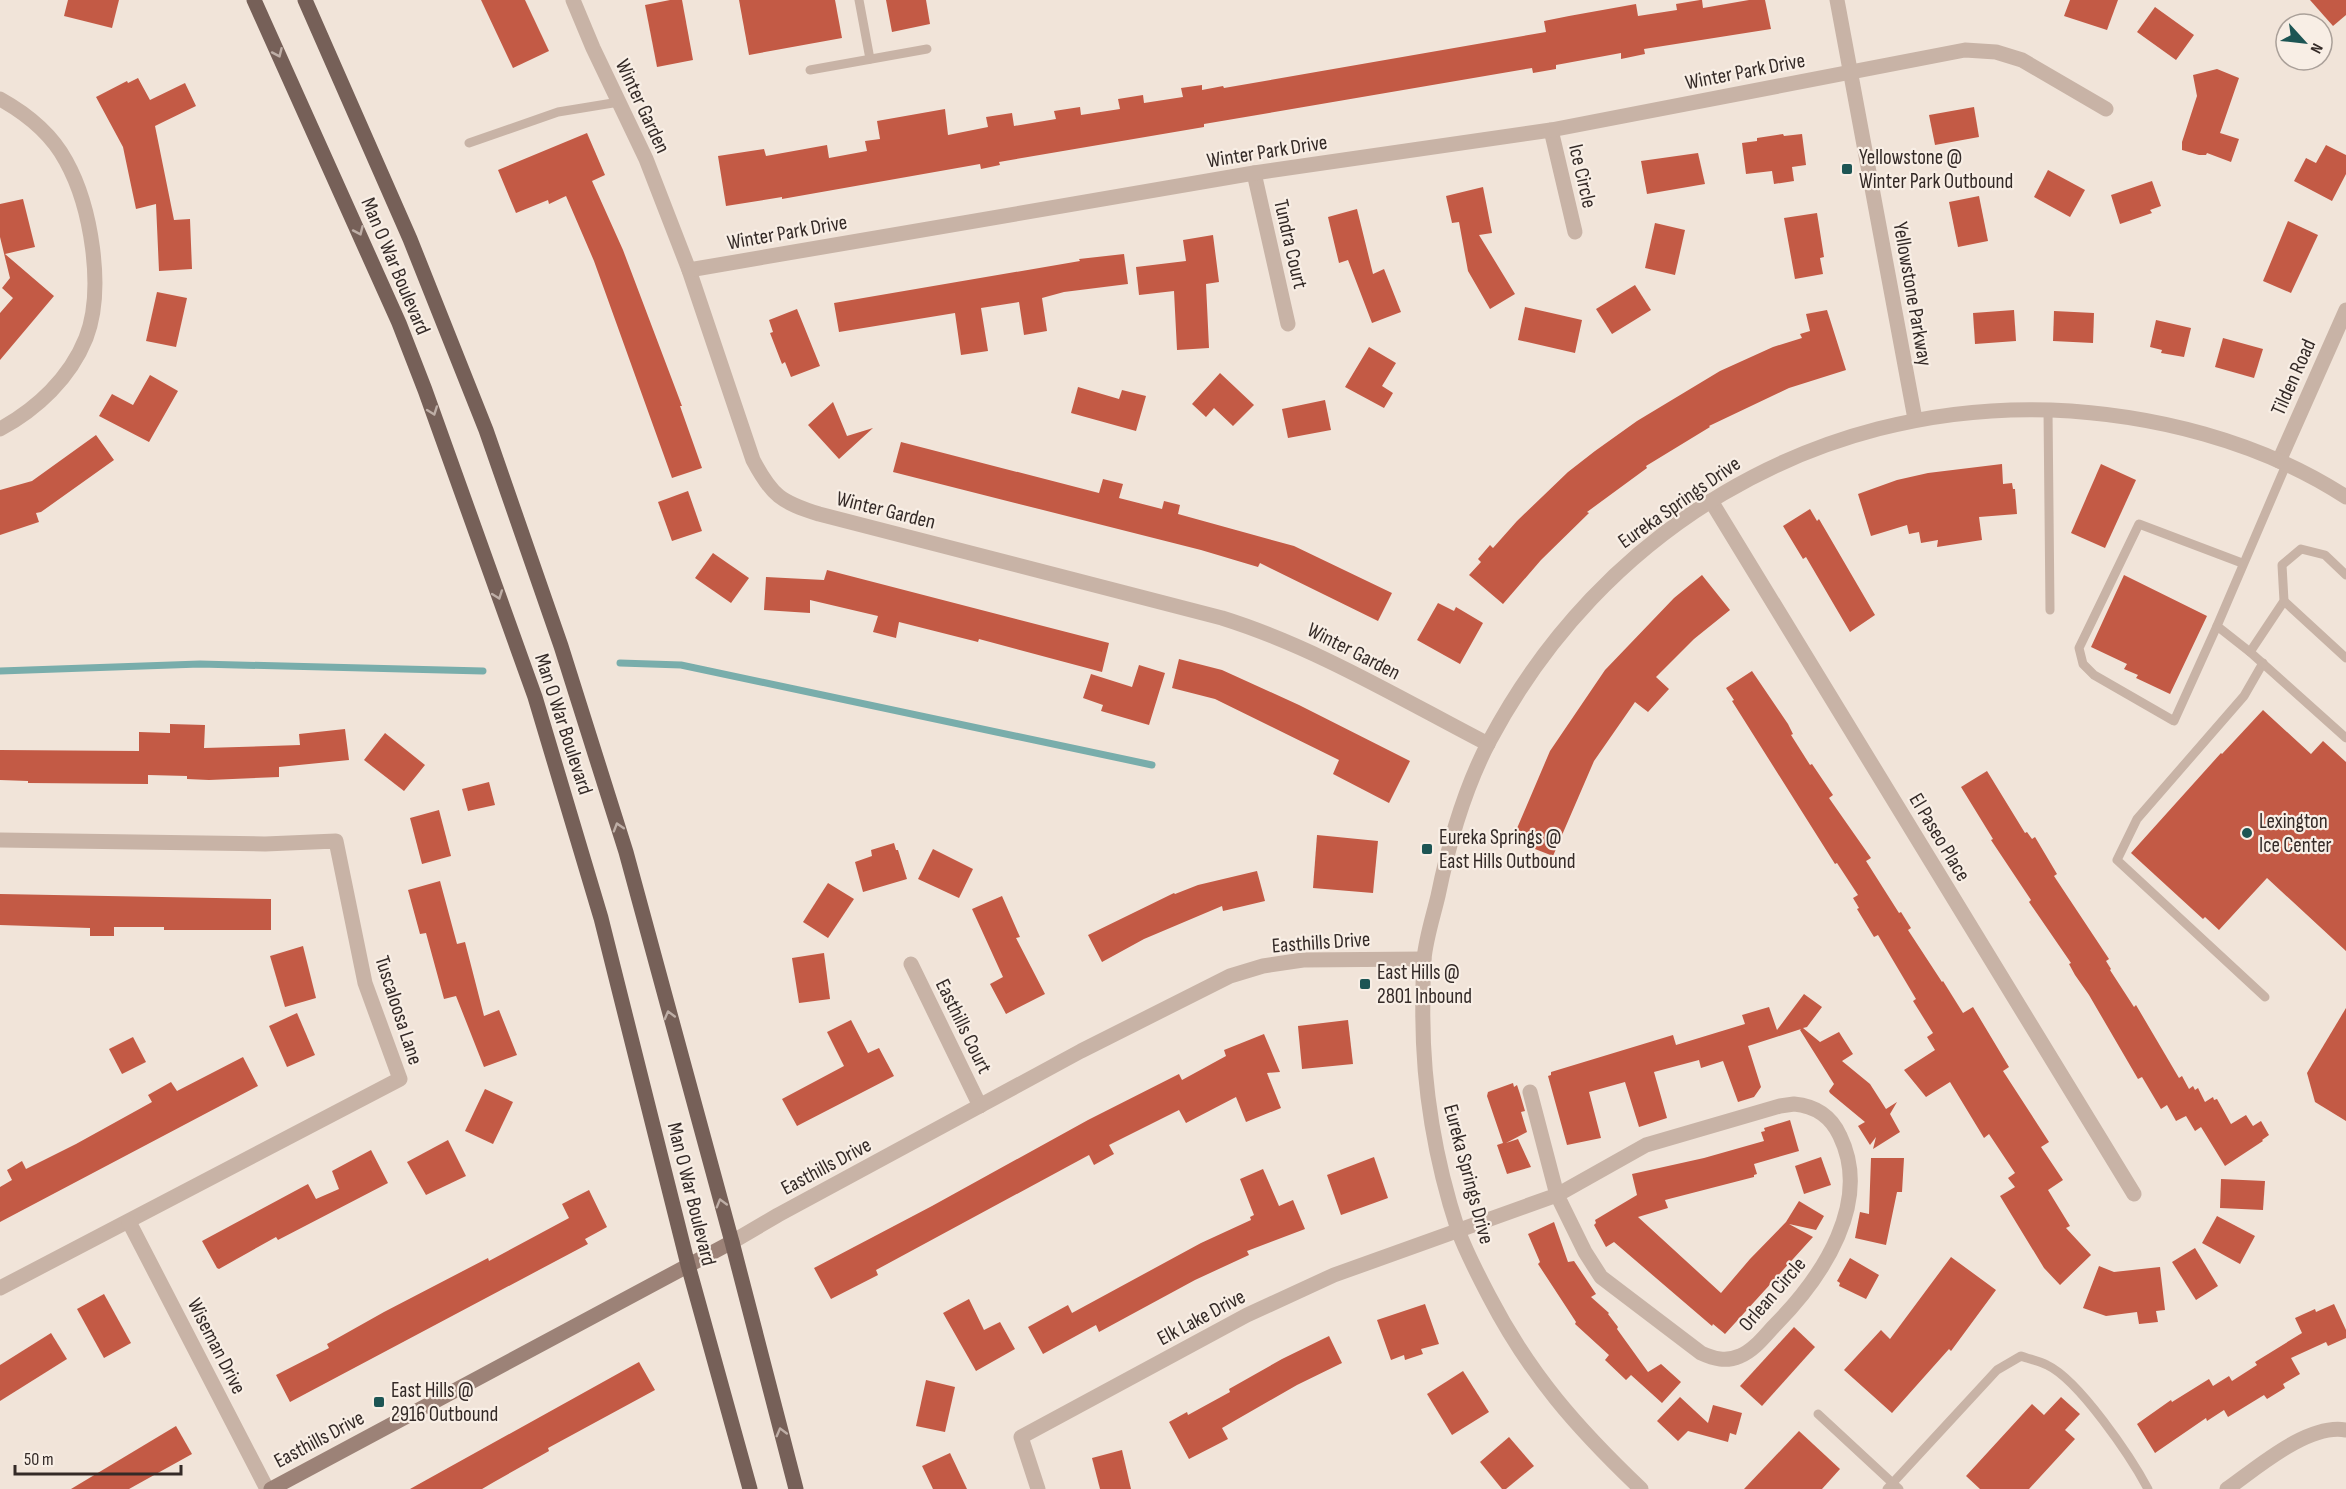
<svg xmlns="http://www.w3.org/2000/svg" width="2346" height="1489" viewBox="0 0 2346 1489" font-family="'Sofia Sans Condensed',sans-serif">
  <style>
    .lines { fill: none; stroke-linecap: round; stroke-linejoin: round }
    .stream { stroke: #79adab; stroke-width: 7 }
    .building { fill: #c35a45 }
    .lane { stroke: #c8b3a6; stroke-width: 9 }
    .street { stroke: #c8b3a6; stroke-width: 15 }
    .secondary { stroke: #9c8277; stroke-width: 15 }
    .primary { stroke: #766058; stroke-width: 15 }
    .oneway { stroke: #beaea6 }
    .poi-dot { fill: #1d5554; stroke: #f8eee5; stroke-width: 2 }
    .labels { text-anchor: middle; stroke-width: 4.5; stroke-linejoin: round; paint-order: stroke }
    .street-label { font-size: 21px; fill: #342a27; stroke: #f8eee5 }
    .poi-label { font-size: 21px; fill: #342a27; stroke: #f8eee5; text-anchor: start }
  </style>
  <rect width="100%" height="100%" fill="#f1e4d9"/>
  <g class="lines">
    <g class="stream">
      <polyline points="620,663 681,665 1152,765"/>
      <polyline points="0,671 200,664 483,671"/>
    </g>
  </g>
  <g class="building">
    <polygon points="68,0 119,0 112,28 64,16"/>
    <polygon points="481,0 525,0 549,51 513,68"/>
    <polygon points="670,0 682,0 693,60 657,67 645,5"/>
    <polygon points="739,0 835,0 842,38 749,55"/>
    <polygon points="886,0 926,0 930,24 892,32"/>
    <polygon points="1700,0 1702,0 1703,8 1749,0 1765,0 1771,29 1644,49 1645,54 1621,59 1621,53 1556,65 1556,69 1533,73 1532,68 1204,124 1204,127 999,162 1000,165 981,169 980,164 782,199 782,197 726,206 718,156 764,149 766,156 827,145 829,158 867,151 865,141 880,139 877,121 945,109 948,135 988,127 986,117 1012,113 1014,126 1056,119 1054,111 1080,107 1081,115 1120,109 1118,99 1143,95 1144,103 1183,97 1181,88 1202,85 1202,90 1223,86 1224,88 1546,32 1544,21 1569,16 1636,4 1638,16 1677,10 1676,4"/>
    <polygon points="2070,0 2118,0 2107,30 2064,16"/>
    <polygon points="2310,0 2346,0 2346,15 2333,26"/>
    <polygon points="2155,7 2194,35 2176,60 2137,32"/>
    <polygon points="2217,69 2239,78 2220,133 2239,139 2231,162 2207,153 2206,155 2199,155 2182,150 2182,142 2197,96 2193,75"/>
    <polygon points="138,78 150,100 185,83 196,106 155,126 174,220 190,219 192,269 159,271 156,204 136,209 123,147 96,97 127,81 128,83"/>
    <polygon points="1974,107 1979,137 1935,145 1929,115"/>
    <polygon points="587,133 605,175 592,181 623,250 682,406 680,406 702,468 672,478 594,261 566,196 549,204 548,200 516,213 498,170"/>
    <polygon points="1783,134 1784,136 1802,134 1806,165 1792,167 1794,181 1774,184 1772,171 1746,174 1742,143 1757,141 1757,138"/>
    <polygon points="2326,145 2346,155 2346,174 2332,201 2294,181 2306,158 2316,163"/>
    <polygon points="1698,153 1705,184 1647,194 1641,161"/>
    <polygon points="2048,170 2085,190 2070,217 2034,197"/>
    <polygon points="2152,181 2161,206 2150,210 2152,213 2120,224 2111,195"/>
    <polygon points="1483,187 1492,233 1479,235 1515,294 1490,309 1468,271 1459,222 1452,223 1446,196"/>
    <polygon points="1979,196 1988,241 1958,247 1949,202"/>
    <polygon points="23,199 35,247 5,254 54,296 0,360 0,313 13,298 2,288 10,278 0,237 0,204"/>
    <polygon points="1357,209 1373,274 1384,269 1401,312 1372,323 1348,260 1339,263 1328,217"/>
    <polygon points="1817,213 1824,257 1820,258 1823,274 1795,279 1784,218"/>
    <polygon points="2288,221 2318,235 2291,293 2263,281"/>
    <polygon points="1655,223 1685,230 1675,275 1645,268"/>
    <polygon points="1213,235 1219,282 1206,284 1209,348 1177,350 1174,291 1139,295 1136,267 1186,261 1183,240"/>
    <polygon points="1124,254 1128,284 1064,292 1042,298 1047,331 1024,335 1019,302 981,308 988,351 961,355 955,313 839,332 834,303 1080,261 1079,259"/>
    <polygon points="1635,285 1651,310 1612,334 1596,309"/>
    <polygon points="157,292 187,298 176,347 146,341"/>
    <polygon points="1525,307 1582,320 1575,353 1518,340"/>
    <polygon points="797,309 820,366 791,377 785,362 782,364 770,333 773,332 769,320"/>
    <polygon points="1827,310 1846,370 1789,388 1709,426 1710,427 1646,466 1647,468 1587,512 1589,513 1541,560 1503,604 1469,575 1481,562 1478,559 1490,545 1493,548 1517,521 1568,472 1595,451 1637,421 1720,371 1773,347 1802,338 1800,334 1810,331 1806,314"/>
    <polygon points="2014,310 2016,341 1975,344 1973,313"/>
    <polygon points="2054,311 2094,313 2093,343 2053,341"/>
    <polygon points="2156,320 2191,328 2184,357 2161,353 2162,350 2150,347"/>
    <polygon points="2223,338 2263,349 2254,378 2215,367"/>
    <polygon points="1369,347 1396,363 1382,386 1393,393 1384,408 1345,387"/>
    <polygon points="1220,373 1254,405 1233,426 1214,408 1206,417 1192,404"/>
    <polygon points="150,375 178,391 149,442 99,416 112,394 133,405"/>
    <polygon points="1078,387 1119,399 1122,390 1146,396 1136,431 1071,413"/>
    <polygon points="1325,400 1331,430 1288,438 1282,409"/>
    <polygon points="833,402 847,436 873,428 839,459 808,425"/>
    <polygon points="96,435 114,460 41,512 36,513 39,522 0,535 0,490 32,481"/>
    <polygon points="901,442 1099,493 1103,479 1123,484 1119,498 1162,509 1164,501 1180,505 1178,514 1294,546 1392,593 1378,621 1260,563 1258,567 1201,550 893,472"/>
    <polygon points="2002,464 2003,484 2012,483 2013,489 2015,489 2017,514 1979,517 1982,540 1937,547 1938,540 1921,543 1919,532 1909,534 1907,525 1871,536 1858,494 1897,480 1928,473"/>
    <polygon points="2101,464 2136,480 2105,548 2071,533"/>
    <polygon points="688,491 702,531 672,541 658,502"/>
    <polygon points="1810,509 1817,521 1819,519 1875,615 1850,632 1806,557 1803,559 1783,526"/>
    <polygon points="713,553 749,578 731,603 695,578"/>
    <polygon points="827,570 1109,643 1102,672 979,639 978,642 899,622 896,638 873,632 878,616 810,600 810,613 764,610 766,577 824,580"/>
    <polygon points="1702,575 1730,610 1694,639 1656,677 1669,689 1648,712 1635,702 1594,761 1553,856 1512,840 1550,751 1605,670 1674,598"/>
    <polygon points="2124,575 2207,616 2170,694 2136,678 2138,675 2124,669 2127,664 2091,647"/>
    <polygon points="1438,603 1454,611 1456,607 1483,623 1460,664 1417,640"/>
    <polygon points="1179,659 1222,670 1299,705 1410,761 1389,803 1333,774 1339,760 1215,699 1172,688"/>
    <polygon points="1139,665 1165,673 1149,725 1101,711 1103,705 1083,698 1091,674 1132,687"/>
    <polygon points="1752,671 1788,724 1793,734 1791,735 1810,765 1812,764 1833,795 1829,798 1871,858 1866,861 1899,913 1901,912 1911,928 1908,930 1942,982 1943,981 1963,1013 1973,1007 2009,1067 2003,1071 2049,1142 2041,1147 2063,1180 2048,1190 2070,1226 2066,1228 2091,1255 2060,1285 2044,1268 2000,1196 2015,1187 2008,1178 2015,1173 1989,1134 1984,1138 1950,1082 1926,1097 1904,1070 1935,1050 1927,1037 1933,1033 1913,1001 1916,999 1878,935 1874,937 1857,909 1859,908 1853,898 1858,895 1837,863 1835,864 1732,701 1734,700 1726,688"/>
    <polygon points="2263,710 2311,754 2323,741 2346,762 2346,951 2267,878 2219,930 2205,917 2203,919 2131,853 2221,753 2222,754"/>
    <polygon points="170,724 205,725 204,748 300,745 299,734 345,729 349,760 279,767 279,777 209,780 187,779 187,776 148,775 148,784 28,783 28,781 0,780 0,750 139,751 139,732 170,733"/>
    <polygon points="385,733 425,765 404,791 364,760"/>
    <polygon points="1987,771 2025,833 2027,832 2032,839 2035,837 2057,874 2054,876 2109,959 2106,961 2111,969 2110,970 2134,1007 2136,1005 2179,1078 2182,1076 2189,1089 2193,1086 2195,1090 2198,1088 2205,1102 2213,1097 2214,1100 2217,1099 2231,1124 2246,1115 2253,1126 2261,1121 2269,1135 2262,1140 2263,1141 2225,1166 2201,1127 2195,1131 2186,1116 2176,1121 2167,1105 2161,1109 2142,1077 2138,1079 2089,995 2075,975 2069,964 2071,963 2029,902 2031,900 1991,840 1993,839 1961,787"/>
    <polygon points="489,782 495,805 468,811 462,789"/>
    <polygon points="439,810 451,856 422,864 410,818"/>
    <polygon points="1317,835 1378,841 1373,893 1313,888"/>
    <polygon points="894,843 896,850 898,850 907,879 863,892 855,862 872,856 871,850"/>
    <polygon points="933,849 973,869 959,898 918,879"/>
    <polygon points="1257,871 1265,901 1223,911 1222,906 1144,939 1102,962 1088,935 1174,893 1175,894 1198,885"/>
    <polygon points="440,881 457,944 465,942 484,1016 499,1010 517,1055 484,1067 456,996 444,999 426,933 420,934 408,890"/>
    <polygon points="828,883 854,899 828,938 803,922"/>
    <polygon points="0,894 271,899 271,930 164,930 164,927 114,927 114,936 90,936 90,928 0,925"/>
    <polygon points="1002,896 1020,937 1016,938 1045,994 1006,1014 990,984 1003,977 972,909"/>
    <polygon points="303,946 316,998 285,1007 270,956"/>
    <polygon points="824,953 830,999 799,1003 792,958"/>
    <polygon points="1804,994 1822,1007 1807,1027 1803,1028 1820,1042 1839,1032 1853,1054 1842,1061 1870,1084 1886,1109 1897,1102 1890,1114 1900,1132 1873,1149 1876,1137 1870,1145 1858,1126 1865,1122 1830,1093 1829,1091 1834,1084 1800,1030 1801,1029 1748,1046 1761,1087 1754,1097 1738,1102 1723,1061 1701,1068 1699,1060 1654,1072 1667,1118 1639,1127 1625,1082 1589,1092 1601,1138 1567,1145 1548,1076 1551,1075 1551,1072 1673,1035 1676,1045 1745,1024 1742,1015 1769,1007 1777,1030"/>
    <polygon points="2346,1008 2346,1121 2315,1102 2307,1073"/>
    <polygon points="297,1013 315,1055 287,1067 269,1026"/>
    <polygon points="851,1020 868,1053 879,1048 894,1076 797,1126 782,1099 844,1066 827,1032"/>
    <polygon points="1348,1020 1353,1064 1302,1069 1298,1026"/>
    <polygon points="1264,1034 1280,1072 1267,1073 1281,1108 1246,1122 1236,1097 1186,1123 1179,1110 1109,1145 1114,1154 1094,1165 1089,1155 876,1270 878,1275 831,1299 814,1268 932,1206 1088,1120 1179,1074 1182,1080 1226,1056 1224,1050"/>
    <polygon points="133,1037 146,1062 122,1074 109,1049"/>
    <polygon points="243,1057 258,1086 0,1222 0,1187 12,1180 7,1170 22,1161 26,1169 76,1144 152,1102 148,1095 171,1082 177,1091"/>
    <polygon points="1513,1083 1514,1087 1517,1085 1520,1094 1525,1111 1521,1112 1527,1132 1506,1143 1518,1139 1531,1167 1507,1174 1497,1145 1503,1143 1487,1096 1488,1092"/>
    <polygon points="485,1089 513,1102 493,1144 465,1131"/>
    <polygon points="1790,1120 1799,1151 1754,1164 1757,1174 1754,1175 1754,1177 1665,1200 1668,1208 1638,1217 1721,1293 1750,1259 1786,1222 1799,1201 1824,1216 1816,1230 1789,1224 1813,1237 1725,1334 1713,1324 1712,1326 1614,1242 1606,1247 1594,1225 1596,1223 1595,1220 1637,1195 1632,1174 1704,1158 1764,1141 1761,1132 1765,1131 1764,1128"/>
    <polygon points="448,1140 466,1176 426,1195 407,1162"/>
    <polygon points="371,1150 388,1183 278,1240 276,1237 219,1269 217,1268 202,1241 308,1184 316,1199 339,1189 332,1171"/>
    <polygon points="1374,1157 1388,1198 1341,1215 1327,1175"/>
    <polygon points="1821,1157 1831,1185 1804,1194 1795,1166"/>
    <polygon points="1871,1158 1904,1158 1902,1192 1897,1192 1886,1245 1855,1238 1860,1212 1869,1214"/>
    <polygon points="1263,1169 1279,1206 1293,1200 1305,1229 1247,1251 1249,1255 1195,1280 1099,1332 1096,1325 1043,1354 1028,1327 1068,1305 1072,1313 1201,1243 1251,1220 1250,1217 1254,1215 1240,1179"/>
    <polygon points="2221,1179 2265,1181 2263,1210 2220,1208"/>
    <polygon points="589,1190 607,1227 585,1239 588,1244 290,1402 276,1375 329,1348 327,1344 384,1312 488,1258 489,1261 569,1218 562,1204"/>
    <polygon points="2217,1216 2255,1236 2240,1264 2202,1243"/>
    <polygon points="1554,1222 1568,1262 1574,1261 1596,1294 1591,1297 1609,1313 1608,1314 1618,1327 1617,1329 1648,1372 1661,1364 1681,1382 1662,1403 1631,1375 1626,1380 1605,1360 1609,1355 1575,1324 1576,1322 1538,1264 1540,1262 1528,1234"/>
    <polygon points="2195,1248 2218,1286 2196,1300 2172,1262"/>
    <polygon points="1951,1257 1996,1290 1951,1351 1949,1349 1892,1413 1844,1370 1881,1330 1890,1339"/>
    <polygon points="1850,1258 1879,1275 1866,1299 1839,1286 1840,1283 1837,1281"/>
    <polygon points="2099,1266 2114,1272 2160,1267 2165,1310 2156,1311 2158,1322 2139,1324 2137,1312 2106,1316 2083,1308"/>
    <polygon points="104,1294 131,1343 104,1358 77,1309"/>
    <polygon points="969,1299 984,1330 1000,1322 1015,1349 976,1371 943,1313"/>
    <polygon points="1425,1304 1439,1344 1421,1349 1423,1354 1405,1360 1404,1355 1391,1360 1377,1320"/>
    <polygon points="2334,1304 2346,1330 2346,1338 2328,1346 2326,1342 2291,1358 2300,1374 2283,1384 2285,1388 2267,1399 2264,1395 2228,1417 2224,1410 2207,1421 2206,1418 2155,1453 2137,1424 2171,1400 2172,1402 2209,1379 2213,1386 2229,1376 2232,1381 2257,1365 2255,1362 2302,1333 2295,1318 2315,1309 2316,1312"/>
    <polygon points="1794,1327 1815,1347 1762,1406 1740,1386"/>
    <polygon points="51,1333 67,1359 0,1401 0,1365"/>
    <polygon points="1329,1336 1342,1363 1297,1385 1222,1428 1228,1439 1189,1459 1169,1422 1187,1412 1188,1415 1230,1392 1229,1389 1282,1359"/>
    <polygon points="639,1362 655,1390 548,1448 549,1451 494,1482 482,1489 410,1489"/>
    <polygon points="1463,1371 1489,1412 1452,1435 1427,1394"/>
    <polygon points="926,1380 955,1387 945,1432 916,1426"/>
    <polygon points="1680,1397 1708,1423 1713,1405 1742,1413 1736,1435 1730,1433 1728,1442 1688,1431 1678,1441 1657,1421"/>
    <polygon points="2061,1397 2080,1414 2065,1430 2075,1439 2029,1489 1980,1489 1966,1476 2032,1404 2044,1415"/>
    <polygon points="176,1426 192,1454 129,1489 71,1489"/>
    <polygon points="1799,1431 1840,1469 1822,1489 1744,1489"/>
    <polygon points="1509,1437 1534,1466 1506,1489 1502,1489 1480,1462"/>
    <polygon points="1122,1450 1131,1489 1100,1489 1092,1458"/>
    <polygon points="950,1453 967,1489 933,1489 922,1466"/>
  </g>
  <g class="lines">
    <g class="lane">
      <polyline points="859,0 870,59"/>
      <polyline points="810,70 927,49"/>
      <polyline points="469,143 558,112 619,102"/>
      <polyline points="2048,410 2050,610"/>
      <polyline points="2286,465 2217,626 2250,652 2284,601 2282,565 2301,549 2325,555 2346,575"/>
      <polyline points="2284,601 2346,658"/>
      <polyline points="2217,626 2174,721 2094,675 2083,664 2079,648 2139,524 2242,563"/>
      <polyline points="2250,652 2346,738"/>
      <polyline points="2263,663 2244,696 2137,819 2117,860 2265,997"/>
      <polyline points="1818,1414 1899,1489"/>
      <path d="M1887,1489L1997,1370L2021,1356C2029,1359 2039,1361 2047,1365C2079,1380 2131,1457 2148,1489"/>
    </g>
    <g class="street">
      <path d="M573,0L593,48L646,159L689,270L753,460C772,496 781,502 819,514L1222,618C1315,647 1401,699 1488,744"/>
      <polyline points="1837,0 1915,419"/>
      <path d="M0,99C27,114 51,133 66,161C91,206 105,289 86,338C70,378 37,409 0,429"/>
      <polyline points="1551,130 1575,232"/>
      <polyline points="1254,173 1288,324"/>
      <polyline points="689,270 1254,173 1551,130 1965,50 1996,52 2022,60 2106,109"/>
      <polyline points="2279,461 2346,310"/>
      <polyline points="1711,501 2134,1194"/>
      <polyline points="0,840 265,844 336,841 365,983 400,1079 0,1288"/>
      <polyline points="911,964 980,1106"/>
      <path d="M1794,1104C1816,1106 1831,1116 1840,1136C1872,1202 1823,1276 1777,1323C1766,1334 1755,1350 1740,1356C1726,1362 1714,1359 1701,1353L1601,1277L1585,1252L1557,1195L1646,1145L1780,1106Z"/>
      <polyline points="129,1222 267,1489"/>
      <polyline points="732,1242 778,1215 1081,1051 1230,976 1263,966 1303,960 1424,959"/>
      <polyline points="1038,1489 1021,1437 1247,1315 1334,1275 1557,1195 1530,1092"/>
      <path d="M1641,1489C1577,1428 1530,1375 1489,1296C1478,1275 1466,1252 1458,1230C1433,1154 1421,1075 1423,995C1423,983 1423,971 1424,959C1426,938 1433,917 1438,896C1449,842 1464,789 1490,740C1601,531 1813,402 2051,410C2152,414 2260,441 2346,497"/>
      <path d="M2227,1489C2257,1468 2308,1423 2346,1430"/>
    </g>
    <polyline class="secondary" points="271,1489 732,1242"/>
    <g class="primary">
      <polyline points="254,0 399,323 425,390 535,697 601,918 688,1265 750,1489"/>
      <polyline points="305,0 410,239 486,430 561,646 626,852 732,1242 796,1489"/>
    </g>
  </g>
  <defs><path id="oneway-chevron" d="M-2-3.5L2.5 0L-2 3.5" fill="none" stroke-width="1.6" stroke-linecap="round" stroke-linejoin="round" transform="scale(1.5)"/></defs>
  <g class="oneway">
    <use href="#oneway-chevron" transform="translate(278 53) rotate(66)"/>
    <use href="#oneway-chevron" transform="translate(359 231) rotate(66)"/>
    <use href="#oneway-chevron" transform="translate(433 411) rotate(70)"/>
    <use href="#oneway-chevron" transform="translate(498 595) rotate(70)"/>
    <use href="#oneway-chevron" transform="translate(618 827) rotate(-107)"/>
    <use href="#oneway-chevron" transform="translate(669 1015) rotate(-105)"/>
    <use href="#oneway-chevron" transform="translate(721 1203) rotate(-106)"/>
    <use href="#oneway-chevron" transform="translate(781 1432) rotate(-105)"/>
  </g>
  <g class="poi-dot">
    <rect x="1841" y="163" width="12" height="12" rx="3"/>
    <circle cx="2247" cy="833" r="6"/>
    <rect x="1421" y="843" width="12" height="12" rx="3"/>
    <rect x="1359" y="978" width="12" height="12" rx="3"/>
    <rect x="373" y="1396" width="12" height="12" rx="3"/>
  </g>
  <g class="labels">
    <g class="street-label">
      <text transform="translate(1745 71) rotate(-11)" y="7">Winter Park Drive</text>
      <text transform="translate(643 106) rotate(65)" y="7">Winter Garden</text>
      <text transform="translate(1267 151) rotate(-9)" y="7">Winter Park Drive</text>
      <text transform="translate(1583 176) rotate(77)" y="7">Ice Circle</text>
      <text transform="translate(787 232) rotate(-10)" y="7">Winter Park Drive</text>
      <text transform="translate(1291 244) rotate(77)" y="7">Tundra Court</text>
      <text transform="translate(396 266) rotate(67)" y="7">Man O War Boulevard</text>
      <text transform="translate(1913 294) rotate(80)" y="7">Yellowstone Parkway</text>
      <text transform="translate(2293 377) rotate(-66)" y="7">Tilden Road</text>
      <text transform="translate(1679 502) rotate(-35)" y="7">Eureka Springs Drive</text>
      <text transform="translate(886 510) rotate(14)" y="7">Winter Garden</text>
      <text transform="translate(1354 651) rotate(27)" y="7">Winter Garden</text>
      <text transform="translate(564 724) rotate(72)" y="7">Man O War Boulevard</text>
      <text transform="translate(1940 837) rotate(59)" y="7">El Paseo Place</text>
      <text transform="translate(1321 942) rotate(-4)" y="7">Easthills Drive</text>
      <text transform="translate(399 1010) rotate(72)" y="7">Tuscaloosa Lane</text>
      <text transform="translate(964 1026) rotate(64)" y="7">Easthills Court</text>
      <text transform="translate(826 1166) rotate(-28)" y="7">Easthills Drive</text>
      <text transform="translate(1469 1174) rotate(75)" y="7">Eureka Springs Drive</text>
      <text transform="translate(692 1194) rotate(76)" y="7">Man O War Boulevard</text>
      <text transform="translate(1772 1294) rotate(-49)" y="7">Orlean Circle</text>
      <text transform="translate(1201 1317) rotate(-28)" y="7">Elk Lake Drive</text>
      <text transform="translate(217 1346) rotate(63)" y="7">Wiseman Drive</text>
      <text transform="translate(319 1439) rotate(-28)" y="7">Easthills Drive</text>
    </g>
    <g class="poi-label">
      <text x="1859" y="164">Yellowstone @<tspan x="1859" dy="24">Winter Park Outbound</tspan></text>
      <text x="2259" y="828">Lexington<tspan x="2259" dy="24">Ice Center</tspan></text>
      <text x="1439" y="844">Eureka Springs @<tspan x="1439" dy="24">East Hills Outbound</tspan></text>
      <text x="1377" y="979">East Hills @<tspan x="1377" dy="24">2801 Inbound</tspan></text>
      <text x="391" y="1397">East Hills @<tspan x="391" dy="24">2916 Outbound</tspan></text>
    </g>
  </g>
  <g transform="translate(2304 42) rotate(117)"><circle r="28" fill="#f8eee5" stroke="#aaa099" stroke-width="1.5"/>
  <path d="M0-4.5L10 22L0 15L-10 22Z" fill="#1d5554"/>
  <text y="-9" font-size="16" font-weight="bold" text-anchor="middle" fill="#342a27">N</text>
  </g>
  <path d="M15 1465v9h166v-9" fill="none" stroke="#342a27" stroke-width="3"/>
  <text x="24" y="1465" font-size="18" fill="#342a27" stroke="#f8eee5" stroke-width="4.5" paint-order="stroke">50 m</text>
</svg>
